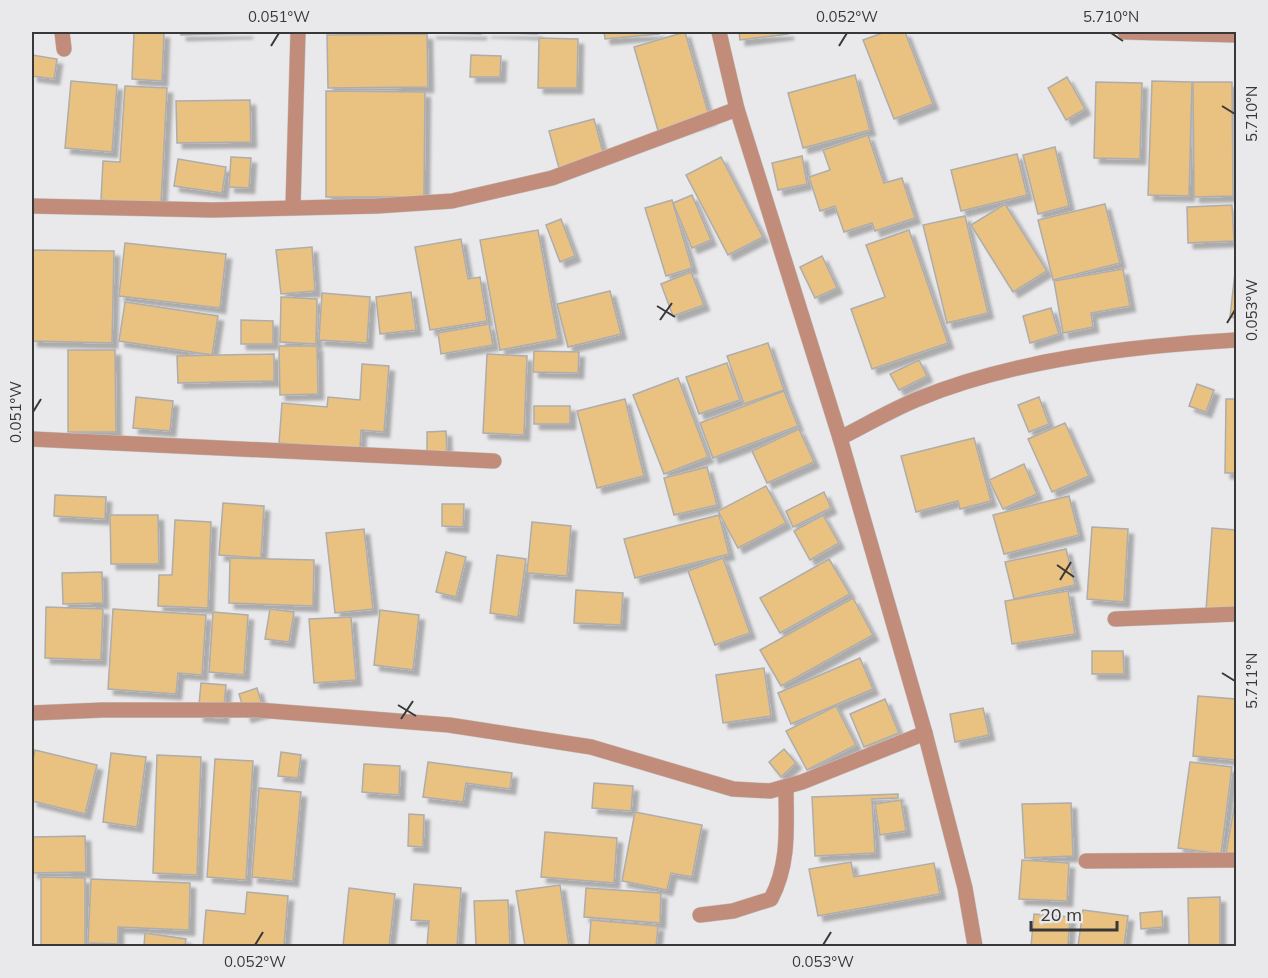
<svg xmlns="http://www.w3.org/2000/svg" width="1268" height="978" viewBox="0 0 1268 978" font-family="Mulish,sans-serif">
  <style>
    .building { fill: #e9c181; stroke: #aeadac; stroke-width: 1.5; filter: url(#shadow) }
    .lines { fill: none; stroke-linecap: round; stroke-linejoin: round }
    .minor-casing { stroke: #c6c6c7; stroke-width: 16 }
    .minor { stroke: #c18d7a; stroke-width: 15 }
    .ticks { fill: none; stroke: #383838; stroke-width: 2 }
    .neatline { fill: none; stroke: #383838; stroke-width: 2 }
    .ticks-label { font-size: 15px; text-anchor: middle; fill: #383838 }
  </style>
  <defs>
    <filter id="shadow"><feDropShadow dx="5.5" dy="5.5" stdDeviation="1.5" flood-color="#0004"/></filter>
  </defs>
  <rect width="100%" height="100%" fill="#e9e9eb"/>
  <g class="building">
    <polygon points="134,32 164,33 162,81 132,79"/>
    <polygon points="181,32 247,32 247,33 181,35"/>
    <polygon points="431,32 481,32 481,34 431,33"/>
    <polygon points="485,32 537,32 537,34"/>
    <polygon points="604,32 659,32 659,34 605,39"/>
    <polygon points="685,32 710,119 659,134 634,47"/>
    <polygon points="739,32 788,32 788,34 740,40"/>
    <polygon points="885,32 905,32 933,104 894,119 863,40"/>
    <polygon points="427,34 428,87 328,88 327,35"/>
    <polygon points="539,38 578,39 577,88 538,88"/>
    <polygon points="32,55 57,59 54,79 32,76"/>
    <polygon points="471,55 501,56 500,77 470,77"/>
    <polygon points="855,75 870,130 803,148 788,93"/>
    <polygon points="1067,77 1085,109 1066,120 1048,88"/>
    <polygon points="71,81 117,85 112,152 65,148"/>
    <polygon points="1152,81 1192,82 1189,196 1148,195"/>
    <polygon points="1096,82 1142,83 1140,159 1094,158"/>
    <polygon points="1193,82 1232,82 1233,196 1194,197"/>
    <polygon points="125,86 167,88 161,204 101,200 103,161 120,162"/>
    <polygon points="326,91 425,92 424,197 326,197"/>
    <polygon points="250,100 251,142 177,143 176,101"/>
    <polygon points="594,119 604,156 559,168 549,131"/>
    <polygon points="868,135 884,183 902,178 915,218 875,231 872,223 844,232 835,206 820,211 809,177 830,170 823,150"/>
    <polygon points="1055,147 1069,206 1038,214 1023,155"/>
    <polygon points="1017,154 1027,195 961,211 951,170"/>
    <polygon points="802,156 807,184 778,190 772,163"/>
    <polygon points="231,157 251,158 249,188 229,187"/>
    <polygon points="721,157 763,237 728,255 686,175"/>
    <polygon points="178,159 226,167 222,193 174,186"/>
    <polygon points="692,195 711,240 692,248 673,203"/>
    <polygon points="672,200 692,268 666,276 645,208"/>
    <polygon points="1005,204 1047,271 1013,292 971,225"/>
    <polygon points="1105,204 1120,263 1053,280 1038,220"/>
    <polygon points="1232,205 1234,241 1188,243 1187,207"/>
    <polygon points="965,216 988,313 947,323 923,225"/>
    <polygon points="561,219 575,256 560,262 546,225"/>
    <polygon points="538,230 558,339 500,350 480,240"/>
    <polygon points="909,230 948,343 872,369 851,309 885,297 866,245"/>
    <polygon points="461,239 468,279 480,277 487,321 430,330 415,247"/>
    <polygon points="125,243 226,254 220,308 119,296"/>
    <polygon points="312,247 315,291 281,294 276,250"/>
    <polygon points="32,250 114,251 112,343 32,341"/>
    <polygon points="822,256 837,288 815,298 800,267"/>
    <polygon points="1236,263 1236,318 1230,317"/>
    <polygon points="1123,269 1130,306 1091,313 1093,327 1063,333 1054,281"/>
    <polygon points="691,272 704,305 673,316 661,284"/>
    <polygon points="610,291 621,334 568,347 557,304"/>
    <polygon points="411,292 416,330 380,334 376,297"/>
    <polygon points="322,293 370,297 367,343 319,340"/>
    <polygon points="281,297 317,299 316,344 280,342"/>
    <polygon points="125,302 218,316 212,355 119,341"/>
    <polygon points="1051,308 1059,334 1030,343 1023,316"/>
    <polygon points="241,320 273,321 273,344 241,344"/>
    <polygon points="489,324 493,345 441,354 438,333"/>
    <polygon points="768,343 784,390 744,404 727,356"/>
    <polygon points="279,346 317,346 318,394 280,395"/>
    <polygon points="68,350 115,350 116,432 68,432"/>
    <polygon points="534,351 579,352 578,373 533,372"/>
    <polygon points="274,354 274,381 178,383 177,356"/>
    <polygon points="487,354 527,356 524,435 483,433"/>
    <polygon points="919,360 927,376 899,390 890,374"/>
    <polygon points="727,363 740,400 699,414 686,377"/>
    <polygon points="362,364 389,366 384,432 361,430 360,449 279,443 282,403 327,407 328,397 360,400"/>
    <polygon points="678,378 708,457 664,474 633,395"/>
    <polygon points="1197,384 1214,390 1206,412 1189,406"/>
    <polygon points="784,391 798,426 713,458 700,423"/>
    <polygon points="136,397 173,401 170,431 133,428"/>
    <polygon points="1039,397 1049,424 1029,432 1018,405"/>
    <polygon points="625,399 644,476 597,488 577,411"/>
    <polygon points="1226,399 1236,399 1236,473 1225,473"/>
    <rect x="534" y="406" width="36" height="18"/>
    <polygon points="1065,423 1089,476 1052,492 1028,439"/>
    <polygon points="799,429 814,462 767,483 752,451"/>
    <polygon points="446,431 447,455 427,455 427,432"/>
    <polygon points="974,438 991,501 960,509 958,501 916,512 901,456"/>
    <polygon points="1024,464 1037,494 1003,509 989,480"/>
    <polygon points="707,467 717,505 674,515 664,478"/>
    <polygon points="766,486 786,523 738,548 718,511"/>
    <polygon points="824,492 831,508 793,527 786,511"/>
    <polygon points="55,495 106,497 105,519 54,516"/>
    <polygon points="1069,496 1079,535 1004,554 993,515"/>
    <polygon points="223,503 264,506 261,558 219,555"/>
    <polygon points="442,504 464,504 463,527 442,526"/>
    <polygon points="110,515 158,515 159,564 111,564"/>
    <polygon points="719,515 729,554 635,578 624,539"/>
    <polygon points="823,515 839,543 810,560 794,531"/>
    <polygon points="175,520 211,522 208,608 158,606 159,575 172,575"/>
    <polygon points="532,522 571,526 567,576 527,573"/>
    <polygon points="1092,527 1128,529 1124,602 1087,599"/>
    <polygon points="1212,528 1236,530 1236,612 1206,610"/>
    <polygon points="364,529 373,609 335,613 326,533"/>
    <polygon points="1066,549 1075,585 1014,599 1005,562"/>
    <polygon points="446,552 466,557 456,597 436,592"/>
    <polygon points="497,555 526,559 518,617 490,613"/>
    <polygon points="230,558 314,560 313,606 229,603"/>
    <polygon points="723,558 750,633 715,645 688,571"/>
    <polygon points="829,559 850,594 780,633 760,598"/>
    <polygon points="102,572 103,603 63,604 62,573"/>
    <polygon points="576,590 623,593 621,625 574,623"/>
    <polygon points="1068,591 1075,634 1012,644 1005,601"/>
    <polygon points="853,598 873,635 781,686 760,650"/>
    <polygon points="46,607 103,609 101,660 45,658"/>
    <polygon points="113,609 206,615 202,675 178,673 176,694 108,689"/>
    <polygon points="270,609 294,612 289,642 265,639"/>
    <polygon points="380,610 419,615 413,670 374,665"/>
    <polygon points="213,612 248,615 244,675 209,672"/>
    <polygon points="351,617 356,680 314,683 309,619"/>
    <polygon points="1092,651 1123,651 1124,674 1092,674"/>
    <polygon points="860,658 873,689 791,724 778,693"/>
    <polygon points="764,668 771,716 723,723 716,675"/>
    <polygon points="201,683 226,685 223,718 198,716"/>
    <polygon points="257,688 264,712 246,717 239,694"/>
    <polygon points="1198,696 1236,699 1236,760 1193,756"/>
    <polygon points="885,699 899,733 864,747 850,714"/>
    <polygon points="836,706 856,745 807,770 786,731"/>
    <polygon points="983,708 989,735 955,742 950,714"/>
    <polygon points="784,749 796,763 781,777 769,762"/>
    <polygon points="35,750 97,765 85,814 32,801 32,764"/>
    <polygon points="281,752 301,755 298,778 278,776"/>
    <polygon points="111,753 146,757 137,827 103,822"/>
    <polygon points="157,755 201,757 197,875 153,873"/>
    <polygon points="215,759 253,761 246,880 207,877"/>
    <polygon points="428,762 512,773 510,789 466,783 463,802 423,797"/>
    <polygon points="1190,762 1232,767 1221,854 1178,848"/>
    <polygon points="364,764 400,766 399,795 362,792"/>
    <polygon points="594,783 633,786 631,811 592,808"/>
    <polygon points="259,788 301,792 293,881 252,877"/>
    <polygon points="898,794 898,798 872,799 875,853 815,856 812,797"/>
    <polygon points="1236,797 1236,855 1226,853"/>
    <polygon points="901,800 906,831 880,835 875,804"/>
    <polygon points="1071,803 1073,856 1025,858 1022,804"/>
    <polygon points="635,812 702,825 692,877 671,873 667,890 622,881"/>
    <polygon points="409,814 424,815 423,847 408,846"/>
    <polygon points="545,832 617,838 614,883 541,877"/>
    <polygon points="85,836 86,872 32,873 32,837"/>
    <polygon points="1022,860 1069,863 1067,901 1019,899"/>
    <polygon points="851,862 854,877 934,863 940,894 818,916 809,869"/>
    <polygon points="41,877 85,878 85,946 41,946"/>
    <polygon points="91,879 190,883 189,930 118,927 118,944 88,943"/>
    <polygon points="414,884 461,888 457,946 427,946 429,921 411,920"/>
    <polygon points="560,885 569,946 525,946 516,891"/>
    <polygon points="349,888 395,894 389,946 343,946"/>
    <polygon points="586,888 661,893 660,923 584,917"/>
    <polygon points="247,892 288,896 284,946 203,946 206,910 245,914"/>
    <polygon points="1220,897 1220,946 1189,946 1188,898"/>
    <polygon points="508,900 510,946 476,946 474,901"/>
    <polygon points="1083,910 1128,916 1124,946 1078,946"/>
    <polygon points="1162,911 1163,927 1141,929 1140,913"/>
    <polygon points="1034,914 1070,917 1068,946 1031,946"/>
    <polygon points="591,920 658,926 656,946 589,946"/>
    <polygon points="145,933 186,939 185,946 144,946"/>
  </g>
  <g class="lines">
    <defs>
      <g id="minor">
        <polyline points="62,32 64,49"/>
        <polyline points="719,32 737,109 840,438 925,733 965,888 975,946"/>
        <polyline points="1125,32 1236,35"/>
        <polyline points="32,206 212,210 377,206 452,201 552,178 737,109"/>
        <polyline points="293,206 298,32"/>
        <path d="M840,438C866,425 891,410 918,399C1015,359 1133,346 1236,340"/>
        <polyline points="32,439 494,461"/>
        <polyline points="1115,619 1236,614"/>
        <polyline points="32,713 103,710 258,710 449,725 591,747 733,789 770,791 802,782 925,733"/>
        <polyline points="1086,861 1236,860"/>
        <path d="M700,915L733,911L771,899C790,863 786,826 786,787"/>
      </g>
    </defs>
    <use href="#minor" class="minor-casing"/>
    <use href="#minor" class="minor"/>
  </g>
  <path class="ticks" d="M1111,33L1123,41M271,46L279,33M839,46L847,33M1222,106L1235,114M657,306L675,317M660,320L672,303M1227,323L1235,310M33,412L41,399M1057,565L1074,577M1060,580L1071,562M1222,673L1235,681M398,705L416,716M401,719L413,701M255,945L263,932M823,945L831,932"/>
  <rect width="1268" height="978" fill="none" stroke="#e9e9eb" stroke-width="66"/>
  <path d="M1031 921v9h86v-9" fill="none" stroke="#383838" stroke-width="3"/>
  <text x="1040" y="921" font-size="18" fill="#383838" stroke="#e9e9eb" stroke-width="4.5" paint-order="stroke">20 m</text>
  <rect x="33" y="33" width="1202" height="912" class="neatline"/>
  <g class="ticks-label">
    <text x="279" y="22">0.051°W</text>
    <text x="847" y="22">0.052°W</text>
    <text x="1111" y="22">5.710°N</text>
    <text transform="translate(1252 114) rotate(-90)" y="5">5.710°N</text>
    <text transform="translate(1252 310) rotate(-90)" y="5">0.053°W</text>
    <text transform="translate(16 412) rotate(-90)" y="5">0.051°W</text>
    <text transform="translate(1252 681) rotate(-90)" y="5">5.711°N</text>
    <text x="255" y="967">0.052°W</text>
    <text x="823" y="967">0.053°W</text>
  </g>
</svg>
